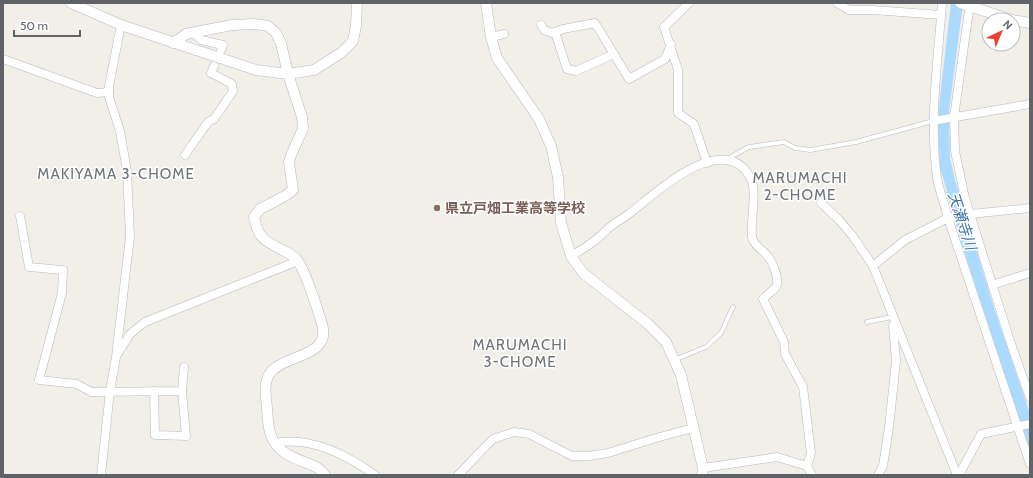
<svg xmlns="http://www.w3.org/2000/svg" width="1033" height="478" viewBox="0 0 1033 478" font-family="Cabin,'Noto Sans JP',sans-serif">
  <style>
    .water { fill: #aadaff }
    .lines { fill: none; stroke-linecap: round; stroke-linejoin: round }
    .service-casing { stroke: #b5b8bc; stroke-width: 5 }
    .minor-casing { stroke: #b5b8bc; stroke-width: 9 }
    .tertiary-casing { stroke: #b5b8bc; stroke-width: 11 }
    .service { stroke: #fff; stroke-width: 4 }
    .minor { stroke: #fff; stroke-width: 8 }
    .tertiary { stroke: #fff; stroke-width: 10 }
    .education-dot { fill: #8d6e63; stroke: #fff; stroke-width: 1.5 }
    .labels { text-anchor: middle; stroke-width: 3; stroke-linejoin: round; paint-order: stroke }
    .education-label { font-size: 14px; font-weight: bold; fill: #785e54; stroke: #fff; text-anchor: start }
    .neighbourhood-label { font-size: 15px; letter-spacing: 1px; fill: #70757a; stroke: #fff }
    .water-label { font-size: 15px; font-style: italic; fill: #4174aa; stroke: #fff }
  </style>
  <rect width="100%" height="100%" fill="#f1efe8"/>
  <polygon class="water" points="951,3 963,3 949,111 950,158 955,180 994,308 1030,414 1030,451 963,248 940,167 938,125 940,97"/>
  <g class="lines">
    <defs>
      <g id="service">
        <polyline points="727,159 749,147 784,142 795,148 810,150 856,142 933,121"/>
        <polyline points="867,322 892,317"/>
        <polyline points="674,360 706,347 721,333 733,307"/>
      </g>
      <g id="minor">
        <polyline points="689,3 664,27 678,70 678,113 694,124 707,163"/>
        <polyline points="837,3 849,10 873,10 941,15"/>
        <path d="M942,3C938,60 929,120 937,177C939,191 945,205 948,218L1030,464"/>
        <polyline points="970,3 954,117 955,151 965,198 1010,341 1030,398"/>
        <polyline points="541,25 544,30 552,33 563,29 595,23 629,79 665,59 671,44"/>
        <polyline points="194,32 201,40 223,45 221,50"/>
        <polyline points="555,32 567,69 576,71 614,54"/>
        <polyline points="491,37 504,34"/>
        <polyline points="3,59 97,93 109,92"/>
        <polyline points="933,121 1030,104"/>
        <polyline points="185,155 208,122 214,119 233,91 232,84 211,73 214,66"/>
        <polyline points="821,203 839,220 852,235 873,266 957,475"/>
        <polyline points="20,216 29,267 63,270 62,293 39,380 77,384 91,392 182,391 184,367"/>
        <path d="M571,256C579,251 587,247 594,241C600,237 605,231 610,227C616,222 624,218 630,213C656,193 723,129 750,177C758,190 750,221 752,237C754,247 765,251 769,258C773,263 780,281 776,287C773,291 766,295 763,299L784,342L785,354L803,387L811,453L807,466"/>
        <polyline points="873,266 905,240 948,218 970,214 1030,208"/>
        <polyline points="992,285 1030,273"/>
        <polyline points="117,355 130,334 145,322 298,261"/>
        <polyline points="154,391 155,435 186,436 182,391"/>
        <path d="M275,443C310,436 347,455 375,475"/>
        <polyline points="703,468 777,457 807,466 812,475"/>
        <polyline points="101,475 110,391 116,357 130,236 127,171 120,131 109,97 109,86 121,25"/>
        <polyline points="458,475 493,439 514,432 529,434 572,456 589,456 608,453 656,438 693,428"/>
        <polyline points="878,475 883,466 889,427 896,361 893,326"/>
        <polyline points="959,475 981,434 1030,424"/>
      </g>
      <g id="tertiary">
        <polyline points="71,3 121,25 256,70 288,74 314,70 341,53 353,41 356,26 357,3"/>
        <polyline points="486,3 491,37 497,58 539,119 551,146 558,177 561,223 571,256 583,273 648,324 666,342 681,375 703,468 702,475"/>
        <polyline points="960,3 1012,20 1030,23"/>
        <path d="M173,43L186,34L232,25L254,24L268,26L276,33L281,43L288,74L302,117L303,129L291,155L289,162L293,190L285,196L260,209L254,217C259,241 265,240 284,251C289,253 293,255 297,260C305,270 318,310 322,324C332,358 284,354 270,373C263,383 266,396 267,408C268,420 268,434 275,443C284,457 302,460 316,467C320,469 322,472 325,475"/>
      </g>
    </defs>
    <use href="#service" class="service-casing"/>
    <use href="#minor" class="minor-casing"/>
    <use href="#tertiary" class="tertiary-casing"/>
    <use href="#service" class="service"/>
    <use href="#minor" class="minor"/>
    <use href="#tertiary" class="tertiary"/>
  </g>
  <circle class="education-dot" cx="437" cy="208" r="4"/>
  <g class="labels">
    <g class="education-label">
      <text x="445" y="213">県立戸畑工業高等学校</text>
    </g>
    <g class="neighbourhood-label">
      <text x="116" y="179">MAKIYAMA 3-CHOME</text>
      <text x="800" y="183">MARUMACHI<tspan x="800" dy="17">2-CHOME</tspan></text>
      <text x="520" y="350">MARUMACHI<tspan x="520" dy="17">3-CHOME</tspan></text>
    </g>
    <g class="water-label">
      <text transform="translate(962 221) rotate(72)" y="5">天瀬寺川</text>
    </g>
  </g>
  <rect width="1033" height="478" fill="none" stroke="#5f6368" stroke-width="8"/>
  <g transform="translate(1001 32) rotate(44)"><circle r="19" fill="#ffffff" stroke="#bfc1c3"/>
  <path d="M0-3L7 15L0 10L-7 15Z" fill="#ea4335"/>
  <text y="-6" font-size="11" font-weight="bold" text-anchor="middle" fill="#5f6368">N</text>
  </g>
  <path d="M14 30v6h66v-6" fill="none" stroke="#5f6368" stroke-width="2"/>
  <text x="20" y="30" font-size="12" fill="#5f6368" stroke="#ffffff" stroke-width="3" paint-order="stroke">50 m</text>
</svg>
